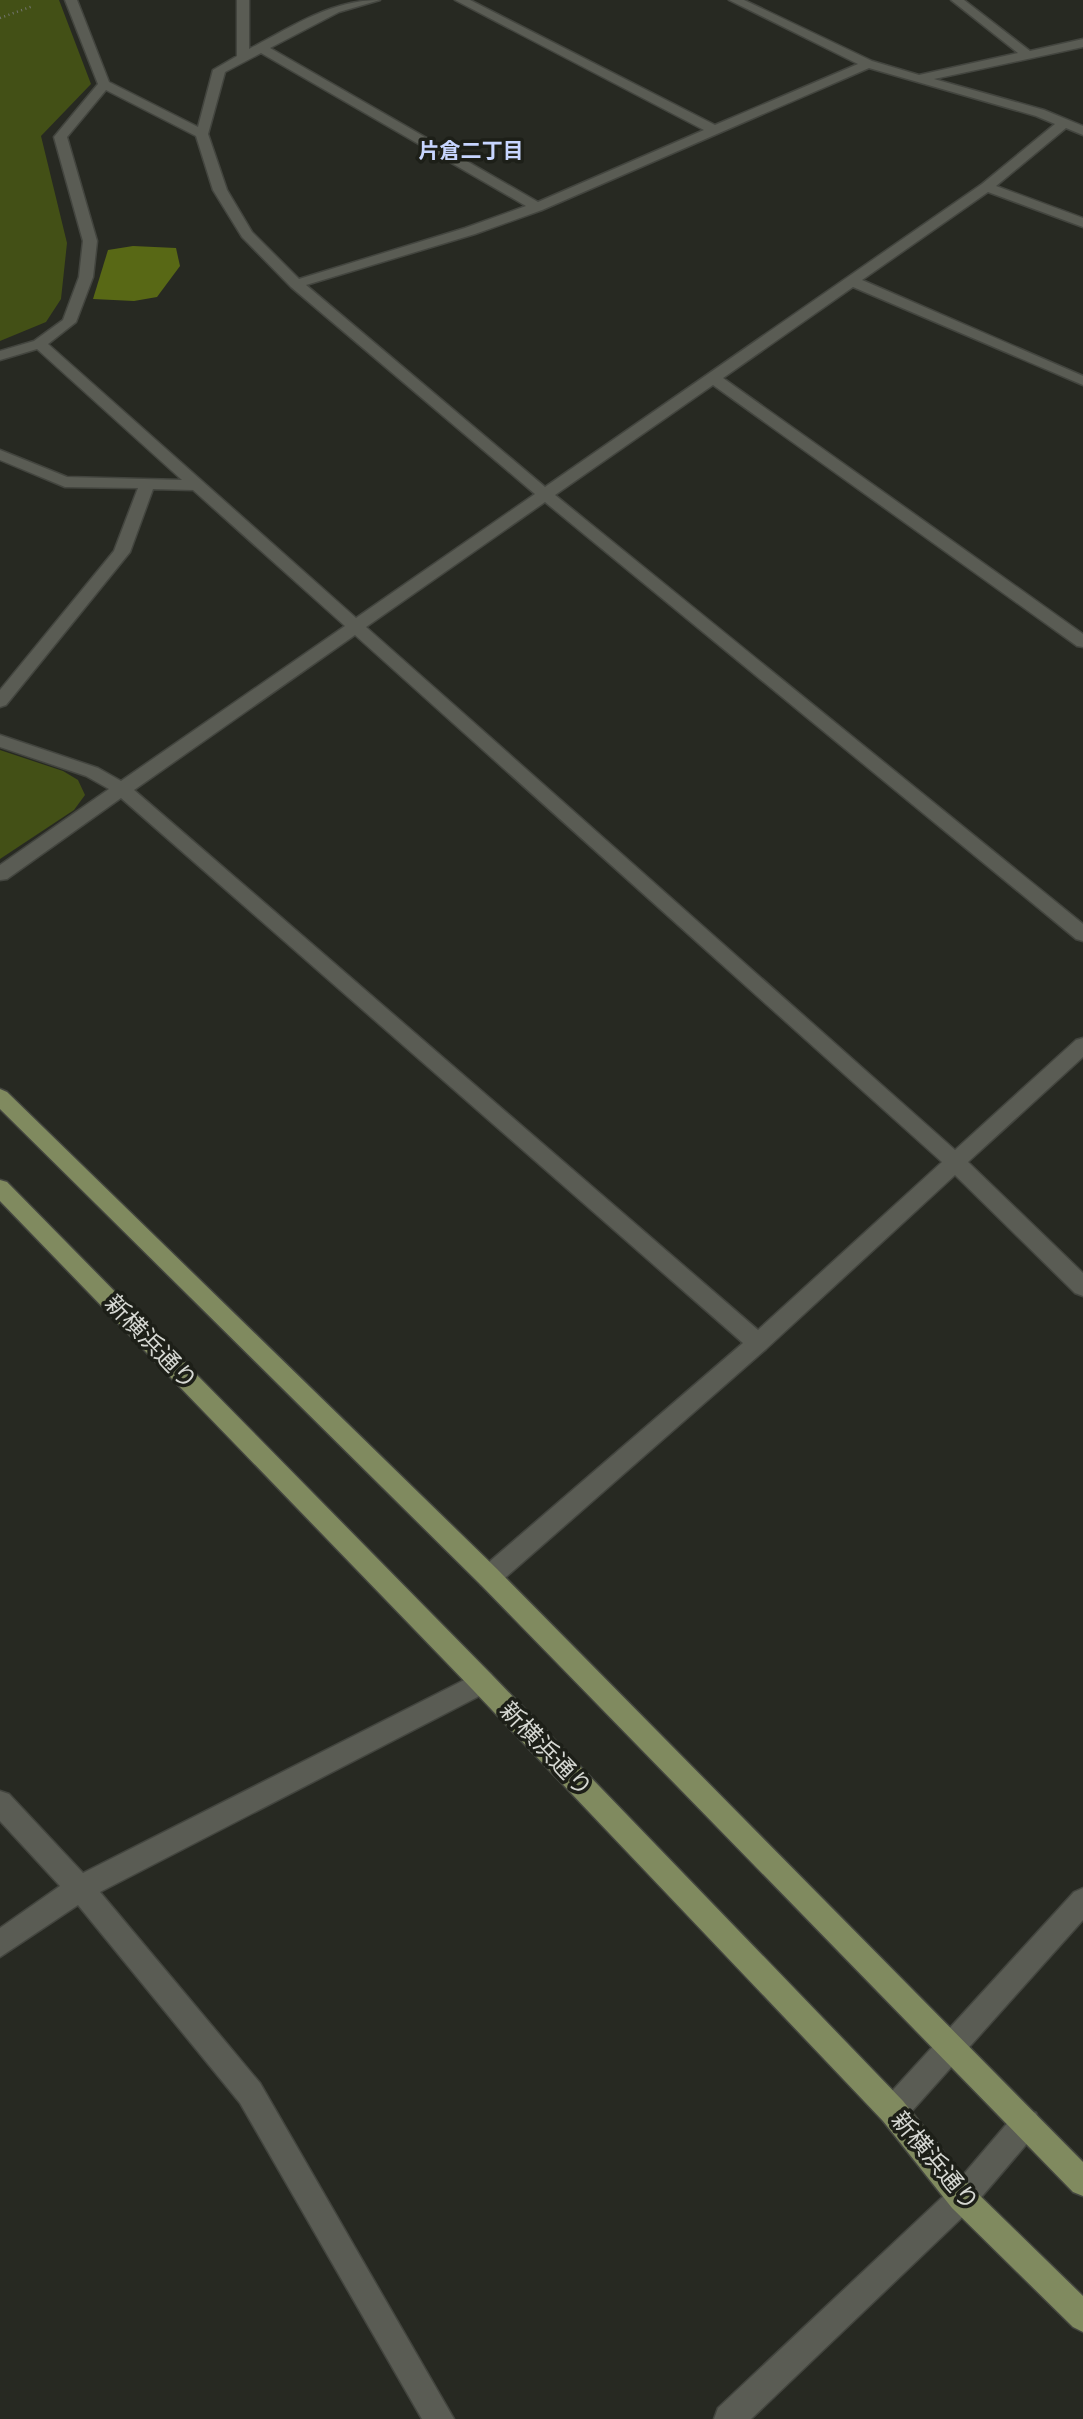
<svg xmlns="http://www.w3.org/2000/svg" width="1083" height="2419" viewBox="0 0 1083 2419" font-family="Helvetica,'Noto Sans JP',sans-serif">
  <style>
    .green { fill: #435016 }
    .forest { fill: #586815 }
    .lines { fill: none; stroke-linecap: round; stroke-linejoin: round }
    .minor-casing { stroke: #43453f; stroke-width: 3 }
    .major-casing { stroke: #43453f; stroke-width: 3 }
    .path { stroke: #73756f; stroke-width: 2.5; stroke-dasharray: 1 3.5; stroke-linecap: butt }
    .minor { fill: #5a5c54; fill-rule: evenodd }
    .major { fill: #808a5f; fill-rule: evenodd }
    .labels { text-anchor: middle; stroke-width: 7; stroke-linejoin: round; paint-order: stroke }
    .far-neighbourhood-label { font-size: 21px; font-weight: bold; fill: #c7d5ff; stroke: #1d1f18 }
    .street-label { font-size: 24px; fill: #d5d7d2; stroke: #1d1f18 }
  </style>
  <rect width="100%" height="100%" fill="#272922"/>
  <g class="green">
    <polygon points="0,0 59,0 91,84 41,136 67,243 61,299 46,322 0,341"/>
    <polygon points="0,750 63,771 78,780 85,795 74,810 0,859"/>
  </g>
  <polygon class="forest" points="133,246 176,248 180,266 157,297 134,301 93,299 108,250"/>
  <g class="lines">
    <defs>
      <g id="minor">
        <path d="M65,0H77L109,82L198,127L213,70L237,56V0H249V49C292,27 330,0 380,0L339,12L270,48L538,202L704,130L455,0H470L715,125L858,64L729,0H744L872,61L919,75L1018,53L951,0H964L1030,51L1083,39V47L934,79L1044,110L1083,126V135L1066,128L996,186L1083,218V227L988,192L862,280L1083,376V385L853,287L723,378L1083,634V647L1077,646L713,385L555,495L1083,924V941L1076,939L545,502L366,627L955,1150L1076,1040L1083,1038V1057L968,1162L1083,1273V1296L1075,1293L955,1175L766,1349L497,1585L489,1588L481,1585L477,1577L481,1569L743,1343L121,798L7,879L0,880V865L109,789L86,776L0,747V735L98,768L121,781L345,626L193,490L153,489L130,552L6,705L0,707V690L114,551L138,488L65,487L0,460V450L67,477L182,480L37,349L0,360V351L34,341L63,320L79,277L83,241L54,137L98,84ZM261,53L526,206L465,228L299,279L252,232L227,190L208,134L225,72ZM869,68L1036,116L1055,124L982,184L545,487L306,285L475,234L542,210ZM106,90L196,136L213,190L242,237L291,287L535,494L356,618L48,344L76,322L93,277L97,241L67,137ZM355,635L942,1162L758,1330L134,790Z"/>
        <polygon points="482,1671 491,1674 494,1682 491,1690 100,1892 260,2083 454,2419 422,2419 240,2103 78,1905 0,1957 0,1928 60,1886 0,1821 0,1791 9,1794 83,1873"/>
        <polygon points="1083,1888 1083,1920 903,2121 893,2125 883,2121 879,2111 883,2101 1074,1892"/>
        <polygon points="1026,2109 1036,2113 1040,2123 1036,2133 972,2208 751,2419 714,2419 718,2408 952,2188 1016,2113"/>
      </g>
      <g id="major">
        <polygon points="0,1089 7,1092 497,1569 1083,2162 1083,2196 1073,2192 481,1585 0,1109"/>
        <polygon points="0,1180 7,1182 491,1674 903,2101 972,2188 1083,2296 1083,2332 1073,2327 952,2208 883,2121 473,1690 0,1201"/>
      </g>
    </defs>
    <use href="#minor" class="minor-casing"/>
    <use href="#major" class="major-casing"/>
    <polyline class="path" points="0,18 33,6"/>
    <use href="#minor" class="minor"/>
    <use href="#major" class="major"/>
  </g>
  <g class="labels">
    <g class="far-neighbourhood-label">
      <text x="471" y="158">片倉二丁目</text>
    </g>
    <g class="street-label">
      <text transform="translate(151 1342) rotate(46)" y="8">新横浜通り</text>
      <text transform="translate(546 1749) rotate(46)" y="8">新横浜通り</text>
      <text transform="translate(935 2161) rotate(50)" y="8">新横浜通り</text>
    </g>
  </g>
</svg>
